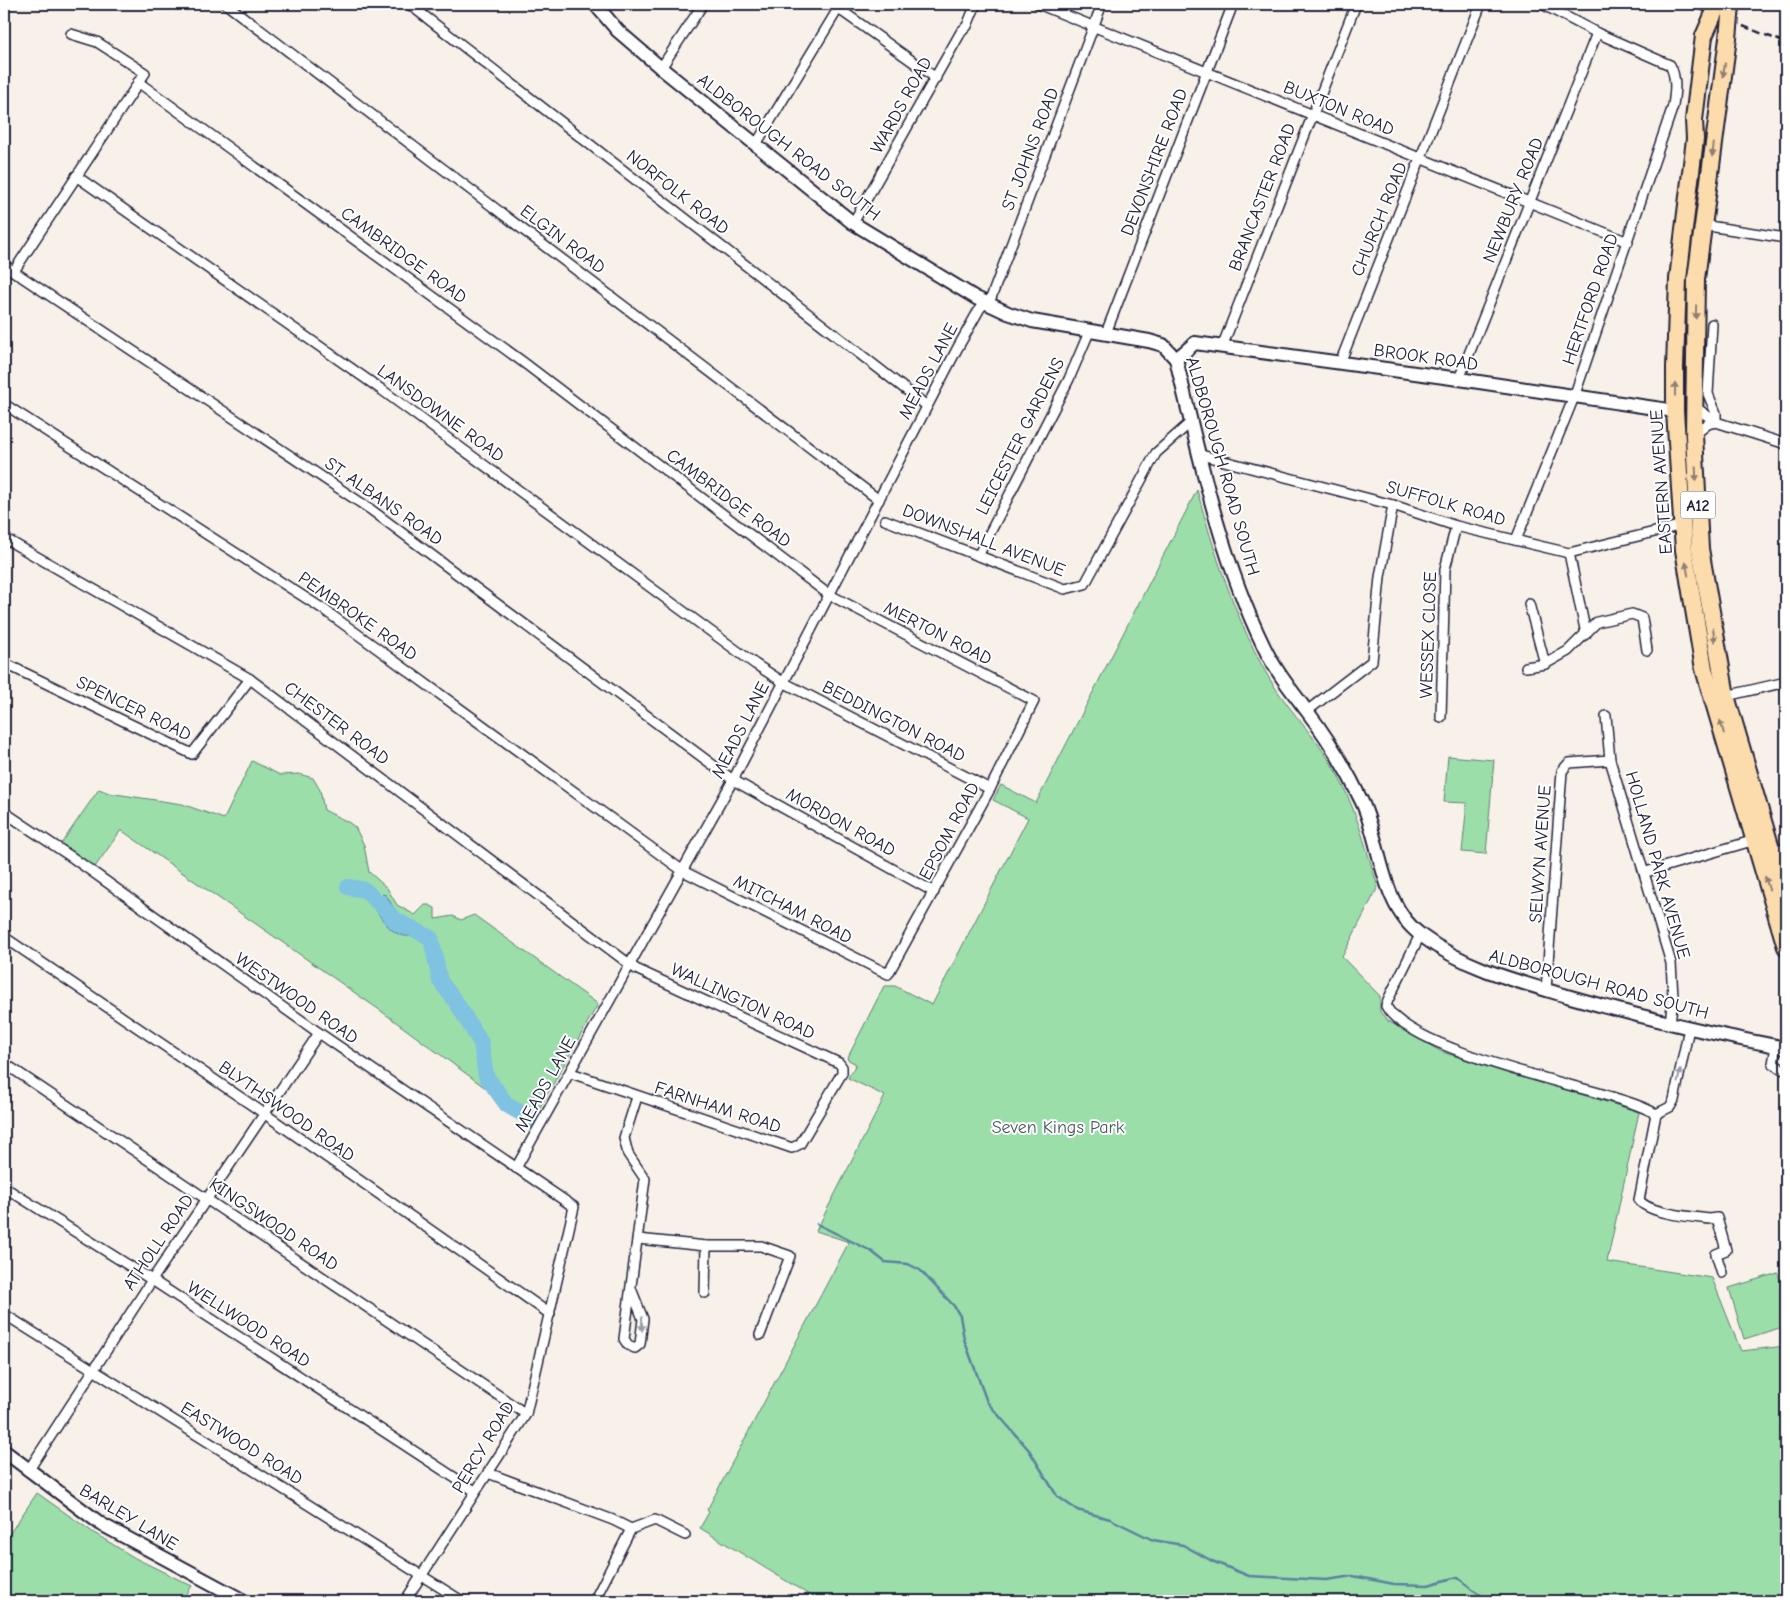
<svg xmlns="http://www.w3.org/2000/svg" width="1790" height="1605" viewBox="0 0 1790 1605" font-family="'Comic Neue',sans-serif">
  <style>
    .green { fill: #9bdeaa; stroke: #5e8072 }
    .water { fill: #80c2e1; stroke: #5a829f }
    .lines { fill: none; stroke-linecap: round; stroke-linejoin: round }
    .stream { stroke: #5a829f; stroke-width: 2.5 }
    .river { stroke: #80c2e1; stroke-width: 16 }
    .street-casing { stroke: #22223b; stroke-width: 12 }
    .secondary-casing { stroke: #22223b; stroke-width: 16 }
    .highway-casing { stroke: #22223b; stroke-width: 20 }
    .street { stroke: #fff; stroke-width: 9 }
    .secondary { stroke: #fff; stroke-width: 12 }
    .highway { stroke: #fcdcac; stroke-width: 16 }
    .rail { stroke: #22223b; stroke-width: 2.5; stroke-dasharray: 8 4; stroke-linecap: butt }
    .highway-bridge-casing { stroke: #22223b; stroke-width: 20; stroke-linecap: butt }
    .highway-bridge { stroke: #fcdcac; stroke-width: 16 }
    .oneway { fill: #8f7f74 }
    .oneway2 { fill: #9c9ca7 }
    .labels { text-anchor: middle; stroke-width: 4; stroke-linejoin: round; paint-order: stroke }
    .shield { fill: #fff; stroke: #646476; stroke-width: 1 }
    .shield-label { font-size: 16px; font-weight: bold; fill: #22223b }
    .street-label { font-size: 18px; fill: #22223b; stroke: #fff }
    .park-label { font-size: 18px; fill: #465a5c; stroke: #fff }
  </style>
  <rect width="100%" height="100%" fill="#f8f1e9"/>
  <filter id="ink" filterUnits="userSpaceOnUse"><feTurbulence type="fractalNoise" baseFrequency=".02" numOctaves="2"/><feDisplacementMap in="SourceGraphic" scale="10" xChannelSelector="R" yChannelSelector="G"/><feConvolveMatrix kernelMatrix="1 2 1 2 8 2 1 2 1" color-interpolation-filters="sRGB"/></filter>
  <g filter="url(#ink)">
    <g class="green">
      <path d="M1197,490C1213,549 1235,617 1265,671C1283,704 1311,731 1331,763C1354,801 1365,845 1378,887L1342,957L1380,996V1012L1388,1021L1442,1052L1639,1112L1607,1262L1712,1278L1741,1351L1786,1346V1601H819L700,1528L709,1512L707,1510L849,1242L816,1231L885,1096L848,1078L856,1064L847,1059L884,986H895L932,1005L1028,818L993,800L1001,785L1036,803Z"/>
      <polygon points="1448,756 1494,760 1486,854 1462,852 1467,803 1444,802"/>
      <polygon points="252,761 280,775 299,774 313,778 320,790 324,810 348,822 355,827 364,845 369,872 387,888 397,905 415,915 425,905 429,905 435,908 435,919 453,916 461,920 474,915 598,1004 534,1118 491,1092 381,1011 121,830 95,867 61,844 99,789 109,793 182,804 224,819"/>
      <polygon points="1778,1273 1786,1299 1786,1326 1744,1339 1729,1288"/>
      <polygon points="37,1493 94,1533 135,1558 192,1586 182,1601 4,1601 4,1542"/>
    </g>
    <path class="water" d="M383,894L386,895L398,915L416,926L414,935C397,941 384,923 376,910L380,897Z"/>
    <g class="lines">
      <polyline class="stream" points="817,1224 871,1251 885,1262 908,1264 920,1270 954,1306 960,1316 964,1339 987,1402 1029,1450 1057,1496 1077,1510 1110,1519 1153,1540 1183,1545 1212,1561 1249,1576 1326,1580 1353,1576 1394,1584 1428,1585 1453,1578 1458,1578 1482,1596 1517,1601"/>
      <polyline class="river" points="348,887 365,890 396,920 431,938 440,981 456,1002 481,1043 486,1076 507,1105 533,1120"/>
      <defs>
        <g id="street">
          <polyline points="226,4 879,500"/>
          <polyline points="409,4 927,406"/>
          <polyline points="832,4 936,78"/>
          <polyline points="1038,4 1628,242"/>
          <polyline points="661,68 703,4"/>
          <polyline points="755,146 841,4"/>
          <polyline points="76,176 382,390 755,664 783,682 990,789"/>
          <polyline points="853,223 961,32 967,26 976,4"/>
          <polyline points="1702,225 1786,238"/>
          <polyline points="4,265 370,509 733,780 934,892"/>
          <polyline points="14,271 145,73 97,42 71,34"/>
          <polyline points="1712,324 1708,394 1716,413 1716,422"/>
          <polyline points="1106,333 1233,4"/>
          <polyline points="1222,347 1356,4"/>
          <polyline points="1340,363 1481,4"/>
          <polyline points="1459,379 1597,33"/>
          <polyline points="4,404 323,609 683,871 888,974 990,789 1034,701 828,594 523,362 138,82"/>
          <polyline points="1695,407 1716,422 1786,444"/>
          <polyline points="1694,435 1708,424 1716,422"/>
          <polyline points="1201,455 1393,505 1456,526 1569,553 1683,525"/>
          <polyline points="885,520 1065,589 1085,584 1156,453 1191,422"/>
          <polyline points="4,538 250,679 636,969 839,1063 842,1067 842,1073 800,1144 792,1148 571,1073"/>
          <path d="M1516,540L1574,397L1673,106C1675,92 1677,78 1670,65L1597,33L1542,4"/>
          <polyline points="1569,553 1586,634"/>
          <polyline points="978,556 1069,379 1090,330"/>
          <polyline points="1529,604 1545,664"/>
          <polyline points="4,663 192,754 250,679"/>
          <polyline points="1526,667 1545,664 1568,651 1597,622 1632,614 1642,618 1647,650"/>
          <polyline points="1726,696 1786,682"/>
          <polyline points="1307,711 1372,661 1380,577 1393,505"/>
          <polyline points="1606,716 1610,760 1671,963 1673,996 1670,1024"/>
          <polyline points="1441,717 1445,569 1456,526"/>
          <polyline points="4,812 73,858 319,1033 574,1207 526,1414 405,1601"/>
          <polyline points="1771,852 1786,847"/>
          <polyline points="1646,872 1755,840"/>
          <path d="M1420,935L1388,1000L1386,1006C1406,1046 1557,1081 1602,1094C1620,1100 1640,1104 1656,1114"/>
          <polyline points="4,937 265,1114 550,1314"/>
          <polyline points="1546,990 1562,771 1569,763 1610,760"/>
          <polyline points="1776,1046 1773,1064 1786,1071"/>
          <polyline points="4,1063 526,1414"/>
          <path d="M1656,1114L1639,1200C1649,1214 1693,1217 1710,1219L1717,1218L1726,1250L1716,1254L1722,1273"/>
          <polyline points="1656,1114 1670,1107 1674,1100 1689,1028"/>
          <polyline points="516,1168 733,780 957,349 980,308 991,298 1102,4"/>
          <polyline points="4,1187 152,1280 475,1491"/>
          <polyline points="638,1239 706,1246 761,1246 790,1256 760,1335"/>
          <polyline points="632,1291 643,1319 640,1344 635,1348 628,1345 624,1339 645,1179 628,1154 624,1138 637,1097"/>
          <polyline points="705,1293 706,1246"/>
          <polyline points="4,1314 462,1601"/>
          <polyline points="28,1471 152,1280 319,1033"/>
          <polyline points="488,1473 613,1520 631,1529 594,1601"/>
          <polyline points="631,1529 655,1520 685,1535"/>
        </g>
        <g id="secondary">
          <path d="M595,4L618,31L661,68L853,223L976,298L1008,313L1032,321L1149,341L1163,345L1176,359C1199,455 1220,557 1264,647C1275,670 1291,690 1307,711C1329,740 1347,770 1362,802C1382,845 1380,906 1422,936C1465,968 1516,981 1567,996C1640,1017 1712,1034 1786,1048"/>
          <polyline points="1176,359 1195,343 1459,379 1675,411"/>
          <polyline points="4,1451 101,1524 244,1601"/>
        </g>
        <g id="highway">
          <polyline points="1704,36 1694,120 1695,139 1678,279 1675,367 1675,411 1684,550 1704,669 1786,947"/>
          <polyline points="1728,38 1696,279 1694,435 1700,549 1726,696 1786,899"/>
        </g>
      </defs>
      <use href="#street" class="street-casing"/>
      <use href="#secondary" class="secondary-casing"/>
      <use href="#highway" class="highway-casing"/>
      <use href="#street" class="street"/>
      <use href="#secondary" class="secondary"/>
      <use href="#highway" class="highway"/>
      <polyline class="rail" points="1687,4 1786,43"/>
      <defs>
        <g id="highway-bridge">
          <polyline points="1704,36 1718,4"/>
          <polyline points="1728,38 1731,6"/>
        </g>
      </defs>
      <use href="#highway-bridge" class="highway-bridge-casing"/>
      <use href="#highway-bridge" class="highway-bridge"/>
    </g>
    <defs><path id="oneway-solid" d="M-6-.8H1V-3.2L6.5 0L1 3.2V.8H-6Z" transform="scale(1.25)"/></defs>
    <g class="oneway">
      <use href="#oneway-solid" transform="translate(1724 70) rotate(99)"/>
      <use href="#oneway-solid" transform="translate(1713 150) rotate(97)"/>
      <use href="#oneway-solid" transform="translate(1696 312) rotate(91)"/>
      <use href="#oneway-solid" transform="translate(1675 389) rotate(-90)"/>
      <use href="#oneway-solid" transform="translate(1696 474) rotate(87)"/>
      <use href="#oneway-solid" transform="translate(1687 569) rotate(-100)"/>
      <use href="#oneway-solid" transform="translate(1714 635) rotate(81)"/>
      <use href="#oneway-solid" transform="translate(1722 727) rotate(-106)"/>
      <use href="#oneway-solid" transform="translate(1767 883) rotate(-107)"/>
    </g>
    <g class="oneway2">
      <use href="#oneway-solid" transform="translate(1679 1076) rotate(-78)"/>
      <use href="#oneway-solid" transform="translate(642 1324) rotate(90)"/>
    </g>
  </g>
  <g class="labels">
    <rect class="shield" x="1680.5" y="491.5" width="35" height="27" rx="4"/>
    <g class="shield-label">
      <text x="1698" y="511">A12</text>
    </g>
    <g class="street-label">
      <text transform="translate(901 105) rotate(-61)" y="6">WARDS ROAD</text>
      <text transform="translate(1339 108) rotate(22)" y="6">BUXTON ROAD</text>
      <text transform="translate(789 147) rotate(38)" y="6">ALDBOROUGH ROAD SOUTH</text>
      <text transform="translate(1030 149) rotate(-69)" y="6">ST JOHNS ROAD</text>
      <text transform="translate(1154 162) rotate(-69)" y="6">DEVONSHIRE ROAD</text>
      <text transform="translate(678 192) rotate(38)" y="6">NORFOLK ROAD</text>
      <text transform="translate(1262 197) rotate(-69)" y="6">BRANCASTER ROAD</text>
      <text transform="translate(1513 200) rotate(-68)" y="6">NEWBURY ROAD</text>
      <text transform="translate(1379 219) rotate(-68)" y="6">CHURCH ROAD</text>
      <text transform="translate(563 239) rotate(37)" y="6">ELGIN ROAD</text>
      <text transform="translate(404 255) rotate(36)" y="6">CAMBRIDGE ROAD</text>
      <text transform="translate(1590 299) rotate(-71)" y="6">HERTFORD ROAD</text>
      <text transform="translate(1426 357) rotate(8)" y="6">BROOK ROAD</text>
      <text transform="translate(928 371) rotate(-62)" y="6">MEADS LANE</text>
      <text transform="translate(441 413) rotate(36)" y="6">LANSDOWNE ROAD</text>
      <text transform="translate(1020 436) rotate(-63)" y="6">LEICESTER GARDENS</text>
      <text transform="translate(1223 466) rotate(74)" y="6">ALDBOROUGH ROAD SOUTH</text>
      <text transform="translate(1661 482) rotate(-94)" y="6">EASTERN AVENUE</text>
      <text transform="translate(729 498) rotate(37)" y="6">CAMBRIDGE ROAD</text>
      <text transform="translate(384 501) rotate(35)" y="6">ST. ALBANS ROAD</text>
      <text transform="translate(1446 503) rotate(16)" y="6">SUFFOLK ROAD</text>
      <text transform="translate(984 540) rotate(21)" y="6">DOWNSHALL AVENUE</text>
      <text transform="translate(358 616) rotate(35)" y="6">PEMBROKE ROAD</text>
      <text transform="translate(938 633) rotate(27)" y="6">MERTON ROAD</text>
      <text transform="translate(1428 635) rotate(-88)" y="6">WESSEX CLOSE</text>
      <text transform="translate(134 708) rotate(26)" y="6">SPENCER ROAD</text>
      <text transform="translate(894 721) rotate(27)" y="6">BEDDINGTON ROAD</text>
      <text transform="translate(337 723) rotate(37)" y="6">CHESTER ROAD</text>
      <text transform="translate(740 730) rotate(-63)" y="6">MEADS LANE</text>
      <text transform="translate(841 822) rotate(29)" y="6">MORDON ROAD</text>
      <text transform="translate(949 831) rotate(-62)" y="6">EPSOM ROAD</text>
      <text transform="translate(1540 854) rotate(-86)" y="6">SELWYN AVENUE</text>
      <text transform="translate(1658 865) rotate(74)" y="6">HOLLAND PARK AVENUE</text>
      <text transform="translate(793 909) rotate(27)" y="6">MITCHAM ROAD</text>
      <text transform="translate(1599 984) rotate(15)" y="6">ALDBOROUGH ROAD SOUTH</text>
      <text transform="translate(297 998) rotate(35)" y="6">WESTWOOD ROAD</text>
      <text transform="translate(743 1001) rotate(25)" y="6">WALLINGTON ROAD</text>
      <text transform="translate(545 1084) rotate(-61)" y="6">MEADS LANE</text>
      <text transform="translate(718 1107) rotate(18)" y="6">FARNHAM ROAD</text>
      <text transform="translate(287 1111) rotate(35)" y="6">BLYTHSWOOD ROAD</text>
      <text transform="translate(274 1224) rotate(34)" y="6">KINGSWOOD ROAD</text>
      <text transform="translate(158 1242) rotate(-56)" y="6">ATHOLL ROAD</text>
      <text transform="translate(249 1324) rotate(33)" y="6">WELLWOOD ROAD</text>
      <text transform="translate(242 1443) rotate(32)" y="6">EASTWOOD ROAD</text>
      <text transform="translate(483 1447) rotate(-59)" y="6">PERCY ROAD</text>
      <text transform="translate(129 1517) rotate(31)" y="6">BARLEY LANE</text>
    </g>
    <g class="park-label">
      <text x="1058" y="1133">Seven Kings Park</text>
    </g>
  </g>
  <rect width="1790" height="1605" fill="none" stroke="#fff" stroke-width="20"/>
  <rect x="10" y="10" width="1770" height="1585" fill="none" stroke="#22223b" stroke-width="2" filter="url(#ink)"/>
</svg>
